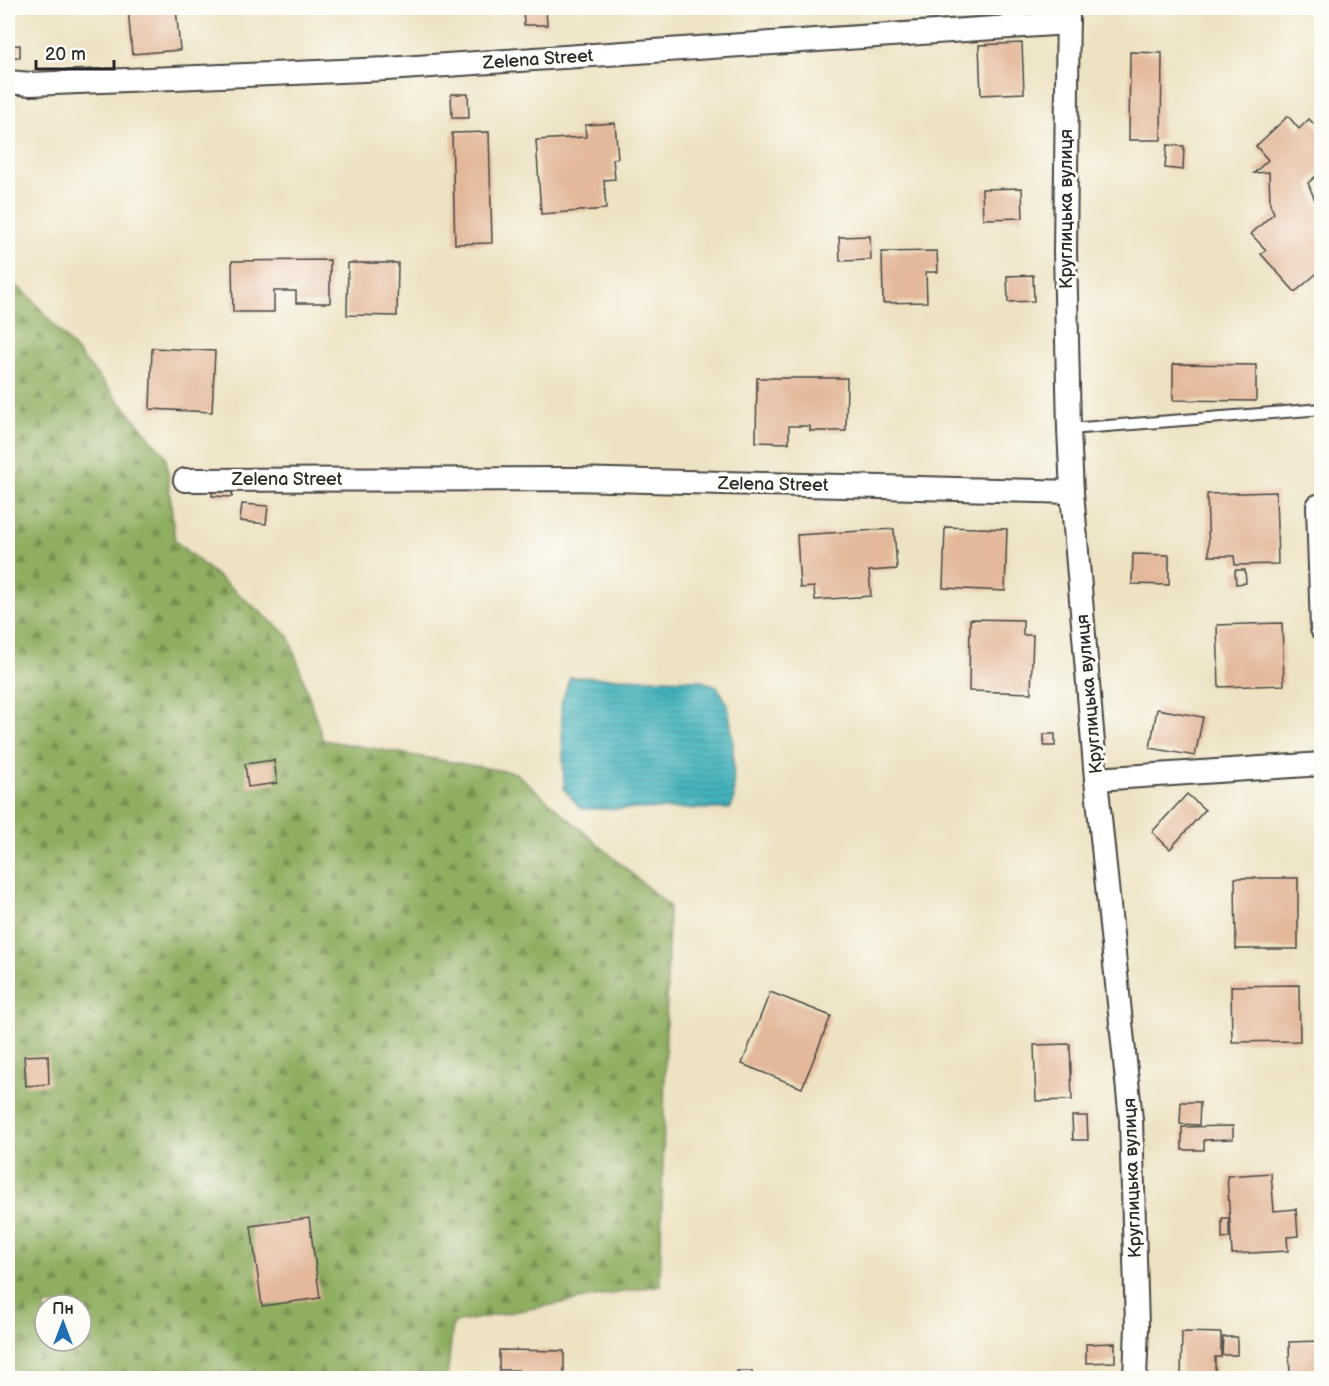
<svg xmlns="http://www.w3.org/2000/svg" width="1329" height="1386" viewBox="0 0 1329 1386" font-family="'Balsamiq Sans',sans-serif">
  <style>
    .forest { fill: url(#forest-firs); stroke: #5d6c46; stroke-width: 1.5; fill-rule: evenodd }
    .water { fill: url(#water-rules); stroke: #366e74; stroke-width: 1.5 }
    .building { fill: #e4b99b }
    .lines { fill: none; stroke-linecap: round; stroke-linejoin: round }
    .lane-casing { stroke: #484642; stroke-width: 14 }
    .street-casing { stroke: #484642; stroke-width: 26 }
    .lane { stroke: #fff; stroke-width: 10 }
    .street { stroke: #fff; stroke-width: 22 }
    .labels { text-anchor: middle; stroke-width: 6; stroke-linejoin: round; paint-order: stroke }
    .street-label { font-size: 18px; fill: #2b2b2b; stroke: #fdfcf7 }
  </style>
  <defs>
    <pattern id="forest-firs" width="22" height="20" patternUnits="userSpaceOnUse" patternTransform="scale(1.5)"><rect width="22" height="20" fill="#8fae61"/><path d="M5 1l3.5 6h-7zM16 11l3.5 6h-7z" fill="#758e50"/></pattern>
    <pattern id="water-rules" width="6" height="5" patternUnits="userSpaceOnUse" patternTransform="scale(1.5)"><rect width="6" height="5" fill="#42b2bc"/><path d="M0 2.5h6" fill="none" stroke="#379199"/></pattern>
  </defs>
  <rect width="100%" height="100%" fill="#fdfcf7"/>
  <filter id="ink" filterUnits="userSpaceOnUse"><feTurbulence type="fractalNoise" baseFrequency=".0167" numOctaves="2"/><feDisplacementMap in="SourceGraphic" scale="12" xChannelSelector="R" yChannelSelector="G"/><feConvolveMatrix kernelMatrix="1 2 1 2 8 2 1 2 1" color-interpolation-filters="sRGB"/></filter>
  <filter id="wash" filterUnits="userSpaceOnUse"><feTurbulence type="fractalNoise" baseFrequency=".008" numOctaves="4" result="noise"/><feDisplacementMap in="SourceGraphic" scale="24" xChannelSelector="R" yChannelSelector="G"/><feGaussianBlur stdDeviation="1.35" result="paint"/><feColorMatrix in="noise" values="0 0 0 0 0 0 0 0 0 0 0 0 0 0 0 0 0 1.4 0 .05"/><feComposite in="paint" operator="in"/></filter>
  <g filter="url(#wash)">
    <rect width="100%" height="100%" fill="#ede2c2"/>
    <path class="forest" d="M8,278L31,298L166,456L175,541L289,636L323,740L516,773L669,906L660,1285L453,1323L447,1378H8ZM45,1305H81V1341H45Z"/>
    <polygon class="water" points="570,677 699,680 717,686 728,705 733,741 734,801 730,809 581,809 564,789 561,704"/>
    <g id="blocks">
      <g class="building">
        <polygon points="128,8 176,8 180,50 132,54"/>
        <polygon points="391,8 428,8 428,9 391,12"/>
        <polygon points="523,8 546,8 547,25 524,25"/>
        <polygon points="12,28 13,42 8,42 8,29"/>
        <polygon points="1022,43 1024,93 981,95 979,45"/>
        <polygon points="20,45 20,57 8,58 8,46"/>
        <polygon points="1130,52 1162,53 1161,140 1129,140"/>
        <polygon points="451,94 468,94 469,118 452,118"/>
        <polygon points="1288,116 1299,129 1309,119 1322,132 1322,171 1308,183 1317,205 1320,205 1322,207 1322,269 1295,292 1261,254 1266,250 1251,234 1274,213 1270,204 1269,172 1254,173 1268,160 1256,146"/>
        <polygon points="615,123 618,158 613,159 615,179 604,180 606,209 541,214 536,140 586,137 585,125"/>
        <polygon points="489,132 492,243 455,244 452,133"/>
        <polygon points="1167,145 1184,146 1183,170 1165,168"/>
        <polygon points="1022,188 1023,218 983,219 982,189"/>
        <polygon points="870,236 871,260 840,261 839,237"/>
        <polygon points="937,251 938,272 926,272 927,302 883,303 882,252"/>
        <polygon points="330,260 330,303 296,303 296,291 274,291 274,312 233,312 232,261"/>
        <polygon points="348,263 398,263 397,316 347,315"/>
        <polygon points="1033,275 1034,301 1008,302 1007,276"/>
        <polygon points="152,348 215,351 212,412 150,409"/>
        <polygon points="1173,364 1256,365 1256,401 1173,400"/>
        <polygon points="757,378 847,378 846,431 810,431 810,426 789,426 789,443 756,442"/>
        <polygon points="213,485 233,486 232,497 212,496"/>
        <polygon points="1276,492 1278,564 1235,565 1234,556 1209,556 1207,494"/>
        <polygon points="242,504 268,506 266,524 240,521"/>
        <polygon points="945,527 1007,529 1005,591 943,588"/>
        <polygon points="894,529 897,569 869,571 871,596 815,600 814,587 800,588 797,535"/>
        <polygon points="1133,554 1169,555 1169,585 1132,584"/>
        <polygon points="1235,570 1245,570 1246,583 1236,584"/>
        <polygon points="970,619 1023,620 1023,635 1033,635 1031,693 969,691"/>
        <polygon points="1282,623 1284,685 1219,687 1217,625"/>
        <polygon points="1157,709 1203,717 1195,756 1150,748"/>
        <rect x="1044" y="734" width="11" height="12"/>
        <polygon points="274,760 277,783 248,787 245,764"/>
        <polygon points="1187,794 1205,810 1170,849 1152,832"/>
        <polygon points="1235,878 1298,878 1298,949 1236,949"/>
        <polygon points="1299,985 1300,1041 1232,1042 1231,986"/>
        <polygon points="770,992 831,1016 802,1088 742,1064"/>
        <polygon points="1070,1044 1072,1100 1036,1101 1034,1045"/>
        <polygon points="48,1055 49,1084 26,1086 24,1056"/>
        <polygon points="1181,1102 1200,1102 1199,1125 1180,1124"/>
        <polygon points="1072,1116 1087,1116 1088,1140 1073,1140"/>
        <polygon points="1233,1126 1233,1139 1204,1140 1204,1150 1182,1150 1182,1127"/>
        <polygon points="1271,1173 1274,1211 1296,1209 1298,1236 1287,1237 1288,1251 1232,1254 1227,1176"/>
        <polygon points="309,1218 320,1298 262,1306 251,1226"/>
        <polygon points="1222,1218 1229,1218 1229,1238 1222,1239"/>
        <polygon points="1182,1332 1221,1333 1221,1357 1215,1357 1215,1378 1181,1378"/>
        <polygon points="1223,1337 1237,1337 1237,1355 1222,1355"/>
        <polygon points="1322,1341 1322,1378 1290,1378 1289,1342"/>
        <polygon points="1115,1343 1115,1362 1086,1363 1086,1344"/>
        <polygon points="499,1350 564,1351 564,1378 518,1378 518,1370 499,1370"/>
        <rect x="737" y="1371" width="15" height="7"/>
      </g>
    </g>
  </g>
  <g filter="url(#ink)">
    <use href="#blocks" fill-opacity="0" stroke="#484642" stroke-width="1.5"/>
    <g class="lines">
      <defs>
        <polyline id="lane" points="1069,429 1322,409"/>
        <g id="street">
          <polyline points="1068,8 1065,251 1069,429 1072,492 1096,779 1131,1120 1137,1326 1135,1378"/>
          <polyline points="8,82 31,84 387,69 1068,23"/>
          <polyline points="185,480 573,479 1072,492"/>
          <polyline points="1318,506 1322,629"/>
          <polyline points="1096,779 1322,764"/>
        </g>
      </defs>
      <use href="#lane" class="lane-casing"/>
      <use href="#street" class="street-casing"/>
      <use href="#lane" class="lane"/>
      <use href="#street" class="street"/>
    </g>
  </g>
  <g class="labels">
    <g class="street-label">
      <text transform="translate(538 59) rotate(-4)" y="6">Zelena Street</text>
      <text transform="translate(1066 209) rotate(-90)" y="6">Круглицька вулиця</text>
      <text x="287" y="485">Zelena Street</text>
      <text transform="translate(773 484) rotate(1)" y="6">Zelena Street</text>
      <text transform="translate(1089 694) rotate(-95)" y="6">Круглицька вулиця</text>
      <text transform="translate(1132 1178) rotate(-92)" y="6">Круглицька вулиця</text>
    </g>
  </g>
  <rect width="1329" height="1386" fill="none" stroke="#fdfcf7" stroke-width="30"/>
  <g transform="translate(63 1323)"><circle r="28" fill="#fdfcf7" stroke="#a9a8a5" stroke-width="1.5"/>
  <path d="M0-4.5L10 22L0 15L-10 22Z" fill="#1f6fb2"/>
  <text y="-9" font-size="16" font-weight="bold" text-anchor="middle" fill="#2b2b2b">Пн</text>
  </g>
  <path d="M36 60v9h78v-9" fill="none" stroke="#2b2b2b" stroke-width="3"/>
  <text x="45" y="60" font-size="18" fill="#2b2b2b" stroke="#fdfcf7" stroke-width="4.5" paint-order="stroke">20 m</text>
</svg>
